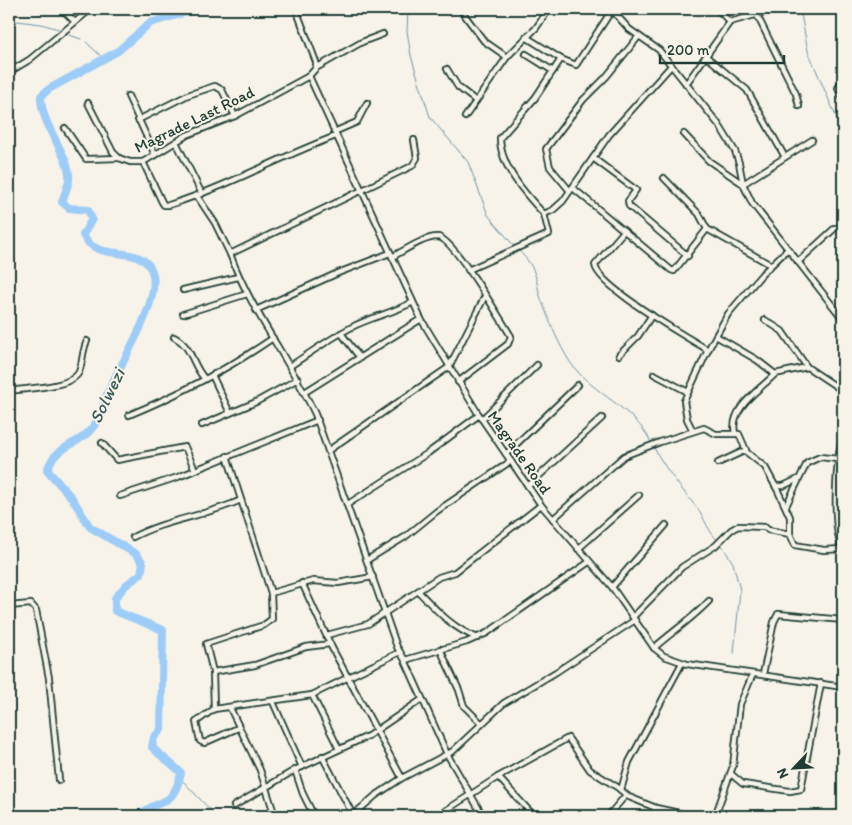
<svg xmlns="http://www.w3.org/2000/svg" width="852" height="825" viewBox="0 0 852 825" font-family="Itim,sans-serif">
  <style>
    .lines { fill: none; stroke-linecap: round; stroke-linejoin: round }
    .stream { stroke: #6b93aa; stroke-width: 1 }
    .river { stroke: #9dccf8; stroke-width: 8 }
    .minor-casing { stroke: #1f3d34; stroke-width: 8 }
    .minor { stroke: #f7f3e8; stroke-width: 4.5 }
    .labels { text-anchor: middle; stroke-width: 4; stroke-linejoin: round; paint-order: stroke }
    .street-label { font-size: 16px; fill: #1f3d34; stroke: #f7f3e8 }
    .water-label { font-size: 18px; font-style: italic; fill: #385a5b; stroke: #f7f3e8 }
  </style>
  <rect width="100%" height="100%" fill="#f7f3e8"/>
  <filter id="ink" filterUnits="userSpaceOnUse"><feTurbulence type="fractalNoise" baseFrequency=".02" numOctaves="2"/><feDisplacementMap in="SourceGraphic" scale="10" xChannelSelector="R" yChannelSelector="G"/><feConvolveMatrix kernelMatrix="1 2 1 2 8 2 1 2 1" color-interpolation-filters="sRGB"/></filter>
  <g filter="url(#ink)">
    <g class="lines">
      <g class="stream">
        <polyline points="408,9 407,31 411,56 430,117 468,162 488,215 515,247"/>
        <polyline points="800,9 808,51 843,133"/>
        <polyline points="9,20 41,24 62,30"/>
        <polyline points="66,34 81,39"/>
        <polyline points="86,42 104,59"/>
        <path d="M518,250C541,272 533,279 543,304C550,323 559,345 570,362C592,394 634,407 651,442"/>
        <path d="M653,446C665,469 681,488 697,508C705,519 708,531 718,541"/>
        <polyline points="721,544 733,563 740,590 734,653"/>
        <polyline points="180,778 216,816"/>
      </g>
      <path class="river" d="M139,816C160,796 172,811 181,773C172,763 161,757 152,747L154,737L161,730L163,630L115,611V598L126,585L141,574L143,563L136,554L90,527L72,498L47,470C49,466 51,460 54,457C68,442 85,442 97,421C103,412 104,401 108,392C119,365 165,297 151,269C138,243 97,264 83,235L92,219L88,210L69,208L62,202C64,195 68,187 69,180C72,158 40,125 41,96L49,89L118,51L150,23L197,9"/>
      <defs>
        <g id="minor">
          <polyline points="62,9 75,22"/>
          <polyline points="460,9 484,41 507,57"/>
          <polyline points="611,9 629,29 659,50 719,125 735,151 739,163 743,184 752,203 843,319"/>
          <polyline points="717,9 730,22 777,9"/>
          <polyline points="757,15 796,94 799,106"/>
          <polyline points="526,37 561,59 576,65 612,10"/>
          <polyline points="526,54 553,71"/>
          <polyline points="707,57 747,90 785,157"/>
          <path d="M561,59L535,98L500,138C500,166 526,195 544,214L553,210L563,201L609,135L671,66"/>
          <polyline points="316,68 362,42 383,34"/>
          <polyline points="447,69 458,87 476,101"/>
          <polyline points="9,72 29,60 91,9"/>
          <polyline points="309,76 421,319 479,415 541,505 612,587 654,648 664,656 687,664 843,687"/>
          <polyline points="843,79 838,88 843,99"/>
          <polyline points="686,84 730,22"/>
          <polyline points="128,96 155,155"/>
          <polyline points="88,103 113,152 119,158 130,162 143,162 187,135 235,116 309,76 316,68 316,62 296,9"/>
          <polyline points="465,117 507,57 536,28 549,9"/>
          <polyline points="138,120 188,95 215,86 222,90 235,116"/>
          <polyline points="65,128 86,159 119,158"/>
          <polyline points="334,132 357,122 367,103"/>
          <polyline points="684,134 709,161 743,184 812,140"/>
          <path d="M414,140L417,158L412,166L230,254C251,311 289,359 315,414L397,647L405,660L447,754L483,816"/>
          <polyline points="176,142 202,194"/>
          <polyline points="593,158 636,190 628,201 629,206 688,256"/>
          <path d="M143,162L162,202L164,205H169C227,187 279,157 336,136"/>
          <polyline points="573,188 671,270 674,271 707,229 699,214 664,178"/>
          <polyline points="570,191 550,167 546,149 583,100 606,77 639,36"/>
          <polyline points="197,196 215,223 230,254"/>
          <polyline points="707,229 771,265"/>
          <path d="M624,231L595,265C598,287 687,337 708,350"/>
          <path d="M392,257C405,250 424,237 438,237C453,238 501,320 511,336L508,344L458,382"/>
          <polyline points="798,262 835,228 843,228"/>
          <polyline points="468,270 549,234 544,214"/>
          <polyline points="183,290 238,277"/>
          <polyline points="256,310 338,273 390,253"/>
          <polyline points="183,314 247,294"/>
          <polyline points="765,320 782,331 807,367"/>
          <polyline points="341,333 360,358"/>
          <polyline points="716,336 757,360 775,374"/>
          <path d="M174,337C192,346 192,365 204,378"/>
          <polyline points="619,355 638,336 652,315"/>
          <path d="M290,366C312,352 333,336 356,325C375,316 395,312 413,302"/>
          <polyline points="654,374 688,392"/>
          <polyline points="212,375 230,413"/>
          <path d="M9,391C25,388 72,388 79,372C83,362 82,351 87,341"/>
          <polyline points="305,392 421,319"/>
          <path d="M129,415C180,394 228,369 273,338"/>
          <polyline points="482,419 537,365"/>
          <polyline points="202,425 256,402 298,379"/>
          <polyline points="693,431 687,419 684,401 708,350 728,314 762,274 788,249"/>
          <path d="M735,433C729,408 760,390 775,374L807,367L843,391"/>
          <path d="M843,436C836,458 831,530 843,549"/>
          <polyline points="102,443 117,460 185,447 195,470"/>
          <polyline points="329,450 449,367 485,296"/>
          <polyline points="745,451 765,467 778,491 790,517 790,534 795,545 824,550 842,549"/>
          <polyline points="506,454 578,385"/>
          <polyline points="528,486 602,418"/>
          <polyline points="776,486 783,486 798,479"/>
          <polyline points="120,496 178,477 318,420"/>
          <polyline points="348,504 428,453 479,415"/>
          <polyline points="786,506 807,463 820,457 838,459"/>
          <polyline points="553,519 624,456 660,442 704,428 716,434 739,434 746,450 718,463"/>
          <path d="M133,537C167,519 207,516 241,500"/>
          <polyline points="578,549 639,495"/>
          <polyline points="367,560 405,537 437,511 511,461"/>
          <polyline points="302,583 332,648 402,778"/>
          <polyline points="612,587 666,525"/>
          <path d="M418,591C436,610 453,629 478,638"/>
          <polyline points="271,593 313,581 338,583 373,577"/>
          <polyline points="9,606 31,604 36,610 49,678 59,780"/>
          <polyline points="633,617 682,567 715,546 731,530 738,526 765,527 768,530 790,534"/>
          <polyline points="327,635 368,624 439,577 455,572 541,505"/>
          <path d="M654,648C672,632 692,619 709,601"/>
          <polyline points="440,649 459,690 464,706 482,724"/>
          <polyline points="405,660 467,642 487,633 589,562"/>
          <polyline points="213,672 255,665 306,647 330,644"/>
          <polyline points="763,674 774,622 778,614 843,620"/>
          <polyline points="312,695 339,749"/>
          <polyline points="273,702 302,767"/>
          <polyline points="230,708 260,770 275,816"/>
          <polyline points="214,709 213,672 206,644 264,625 272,619 271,593 227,456"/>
          <polyline points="238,728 204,743 200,741 196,722 214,709 312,695 400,652"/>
          <polyline points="322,756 353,815"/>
          <polyline points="295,770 303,794 314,816"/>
          <polyline points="731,774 743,784 790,791 801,789 821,683"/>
          <polyline points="621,790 629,762 682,663"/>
          <polyline points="234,806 295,770 368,736 421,700"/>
          <polyline points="352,816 375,796 402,778 453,751 504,703 556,672 635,620"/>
          <polyline points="437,816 498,777"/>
          <polyline points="519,816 530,812"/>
          <polyline points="534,816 498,777 568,738 590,770 617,787 629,797 656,808 693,816"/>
          <polyline points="608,816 626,795"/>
          <polyline points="652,816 656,808"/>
          <polyline points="715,816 733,766 740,704 753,674"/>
        </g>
      </defs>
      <use href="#minor" class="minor-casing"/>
      <use href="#minor" class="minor"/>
    </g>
  </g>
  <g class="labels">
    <g class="street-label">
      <text transform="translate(194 119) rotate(-26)" y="6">Magrade Last Road</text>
      <text transform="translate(520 452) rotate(55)" y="6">Magrade Road</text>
    </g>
    <g class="water-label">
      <text transform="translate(107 396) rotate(-64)" y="6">Solwezi</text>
    </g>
  </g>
  <rect width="852" height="825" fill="none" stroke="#f7f3e8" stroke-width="30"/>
  <rect x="15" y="15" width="822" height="795" fill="none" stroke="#1f3d34" stroke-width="2" filter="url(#ink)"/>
  <g transform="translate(794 768) rotate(245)" stroke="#f7f3e8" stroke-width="4" paint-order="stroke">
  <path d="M0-4L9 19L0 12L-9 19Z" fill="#1f3d34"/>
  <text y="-8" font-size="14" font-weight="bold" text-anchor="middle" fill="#1f3d34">N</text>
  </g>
  <path d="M660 55v8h124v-8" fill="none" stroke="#1f3d34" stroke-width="2.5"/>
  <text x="667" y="55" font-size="15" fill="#1f3d34" stroke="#f7f3e8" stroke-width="4" paint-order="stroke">200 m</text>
</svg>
